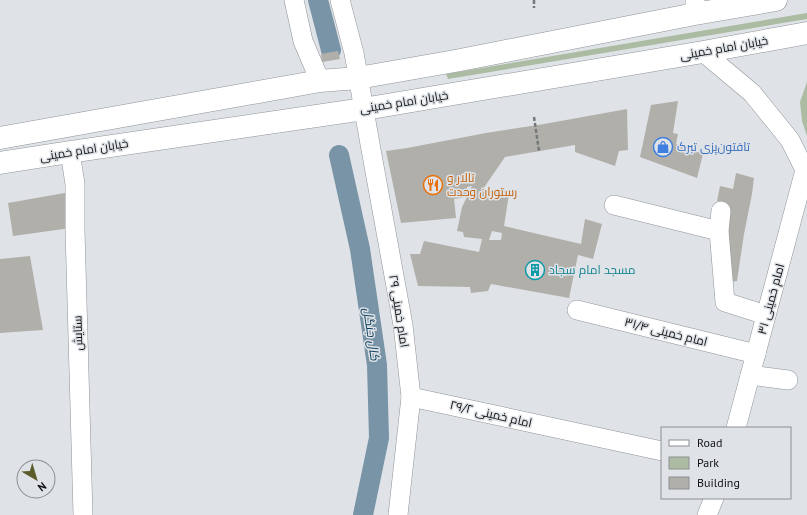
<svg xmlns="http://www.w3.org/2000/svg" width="807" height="515" viewBox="0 0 807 515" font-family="'PT Sans',Cairo,sans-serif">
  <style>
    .green { fill: #acbca2 }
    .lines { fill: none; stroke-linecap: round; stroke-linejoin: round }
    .canal { stroke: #7994a7; stroke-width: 20 }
    .building { fill: #b1afaa; fill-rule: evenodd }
    .minor-casing { stroke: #8f9397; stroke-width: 20 }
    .major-casing { stroke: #8f9397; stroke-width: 23 }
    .path { stroke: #76797c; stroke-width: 2.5; stroke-dasharray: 4 2; stroke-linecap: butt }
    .minor { stroke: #fff; stroke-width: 19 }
    .major { stroke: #fff; stroke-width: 22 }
    .labels { text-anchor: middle; stroke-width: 3; stroke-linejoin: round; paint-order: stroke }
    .street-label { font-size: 12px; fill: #0f1112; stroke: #dfe3e7 }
    .shop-label { font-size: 12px; fill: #366cbe; stroke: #dfe3e7; text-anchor: start }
    .food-label { font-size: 12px; fill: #c56008; stroke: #dfe3e7; text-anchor: start }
    .culture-label { font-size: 12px; fill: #0d838f; stroke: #dfe3e7; text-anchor: start }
    .water-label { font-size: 13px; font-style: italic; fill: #0a3e5b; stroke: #dfe3e7 }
  </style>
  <rect width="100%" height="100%" fill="#dfe3e7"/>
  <g class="green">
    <polygon points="807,13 807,19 448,79 446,74"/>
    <polygon points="807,82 807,136 802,121 800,102"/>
  </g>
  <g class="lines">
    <g class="canal">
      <polyline points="318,0 331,50"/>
      <polyline points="339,155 360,249 377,365 379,438 363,515"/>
    </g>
  </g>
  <g class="building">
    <polygon points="338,51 340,59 322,62 321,54"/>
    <polygon points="678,101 673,133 678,134 676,144 703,154 697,178 640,157 651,105"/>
    <path d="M627,109L628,150L619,151L615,166L575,152V145L505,157L483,189L500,193L502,188L508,191L509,194L504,226L581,244L585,219L602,224L593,259L578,255L569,298L491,284L488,291L471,293L470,287L418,286L410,254H420L424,241L479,252L482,239L464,237L463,232L457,231L462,207L467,197L472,186L467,187V197L454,199L456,218L401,223L386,151L407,148L486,133L544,124ZM492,231L502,233L501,240H489Z"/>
    <polygon points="736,173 754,178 752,194 744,234 737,281 728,282 725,231 727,203 717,201 720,186 733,189"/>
    <polygon points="70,192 71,228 13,236 8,203"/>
    <polygon points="30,256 43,330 0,333 0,259"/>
  </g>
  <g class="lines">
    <defs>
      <g id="minor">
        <polyline points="294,0 303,41 320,81"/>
        <polyline points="340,0 354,53 370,144 403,325 411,397 398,515"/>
        <polyline points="695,14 695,0"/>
        <polyline points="703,52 752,93 790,140 805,170 807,171"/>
        <polyline points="70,152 75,184 75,230 83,515"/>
        <polyline points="614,205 719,231"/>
        <polyline points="721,211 719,231 725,302 766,315"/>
        <polyline points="577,310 756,354"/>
        <polyline points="750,375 788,380"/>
        <path d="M411,397C494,415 578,433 662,451"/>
        <polyline points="736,428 805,170"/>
        <polyline points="707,515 714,498"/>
      </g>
      <g id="major">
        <polyline points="0,138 320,81 358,78 455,61 695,14 776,0"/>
        <polyline points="0,163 70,152 364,109 703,52 807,33"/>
      </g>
    </defs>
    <use href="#minor" class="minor-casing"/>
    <use href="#major" class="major-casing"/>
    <g class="path">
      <polyline points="534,0 534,8"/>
      <polyline points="534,117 539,151"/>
    </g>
    <use href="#minor" class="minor"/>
    <use href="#major" class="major"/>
  </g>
  <defs>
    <symbol id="shop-ring" viewBox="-11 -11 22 22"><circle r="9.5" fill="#dfe3e7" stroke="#3f7fe0" stroke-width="1.5"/><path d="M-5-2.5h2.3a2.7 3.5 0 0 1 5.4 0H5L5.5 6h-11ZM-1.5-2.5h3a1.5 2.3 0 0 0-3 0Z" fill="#3f7fe0"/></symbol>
    <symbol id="restaurant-ring" viewBox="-11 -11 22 22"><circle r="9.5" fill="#dfe3e7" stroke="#e8710a" stroke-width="1.5"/><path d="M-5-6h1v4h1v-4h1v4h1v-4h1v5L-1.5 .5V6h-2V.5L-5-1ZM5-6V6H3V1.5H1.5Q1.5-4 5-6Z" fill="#e8710a"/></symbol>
    <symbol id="building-ring" viewBox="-11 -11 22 22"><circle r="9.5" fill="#dfe3e7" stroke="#0f9aa8" stroke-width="1.5"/><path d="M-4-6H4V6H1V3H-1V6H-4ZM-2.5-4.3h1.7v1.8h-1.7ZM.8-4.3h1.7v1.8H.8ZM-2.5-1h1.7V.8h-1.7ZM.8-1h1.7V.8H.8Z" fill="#0f9aa8"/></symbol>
  </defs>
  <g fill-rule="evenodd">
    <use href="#shop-ring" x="652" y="136" width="22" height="22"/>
    <use href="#restaurant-ring" x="422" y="174" width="22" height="22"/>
    <use href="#building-ring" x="524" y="259" width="22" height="22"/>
  </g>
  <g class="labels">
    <g class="street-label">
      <text transform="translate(724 48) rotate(-10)" y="4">خیابان امام خمینی</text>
      <text transform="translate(404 102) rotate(-9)" y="4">خیابان امام خمینی</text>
      <text transform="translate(84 150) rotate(-9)" y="4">خیابان امام خمینی</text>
      <text transform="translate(771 299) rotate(-75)" y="4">امام خمینی ۳۱</text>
      <text transform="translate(399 311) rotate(81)" y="4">امام خمینی ۲۹</text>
      <text transform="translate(666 332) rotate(14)" y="4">امام خمینی ۳۱/۴</text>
      <text transform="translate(78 333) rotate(-92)" y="4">ستایش</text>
      <text transform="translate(491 414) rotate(13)" y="4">امام خمینی ۲۹/۲</text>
    </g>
    <g class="shop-label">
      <text x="677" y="151">تافتون‌پزی تبرک</text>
    </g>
    <g class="food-label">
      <text x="447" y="182">تالار و<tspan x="447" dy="14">رستوران وحدت</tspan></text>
    </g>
    <g class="culture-label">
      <text x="549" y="274">مسجد امام سجاد</text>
    </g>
    <g class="water-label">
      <text transform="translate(372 334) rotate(82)" y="5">کال جنگل</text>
    </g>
  </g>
  <rect x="661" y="427" width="130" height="72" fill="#dfe3e7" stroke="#8c8f92"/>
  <rect x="669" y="440" width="20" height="6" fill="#ffffff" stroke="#8c8f92"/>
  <text x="697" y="447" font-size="12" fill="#0f1112">Road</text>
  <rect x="669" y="457" width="20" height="12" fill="#acbca2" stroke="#8c8f92"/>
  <text x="697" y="467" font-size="12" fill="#0f1112">Park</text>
  <rect x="669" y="477" width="20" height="12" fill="#b1afaa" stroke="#8c8f92"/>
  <text x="697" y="487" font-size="12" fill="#0f1112">Building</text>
  <g transform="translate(36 479) rotate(142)"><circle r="19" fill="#dfe3e7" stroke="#8c8f92"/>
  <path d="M0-3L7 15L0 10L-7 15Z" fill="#5b5c29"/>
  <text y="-6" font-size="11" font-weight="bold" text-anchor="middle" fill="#0f1112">N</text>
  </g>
</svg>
